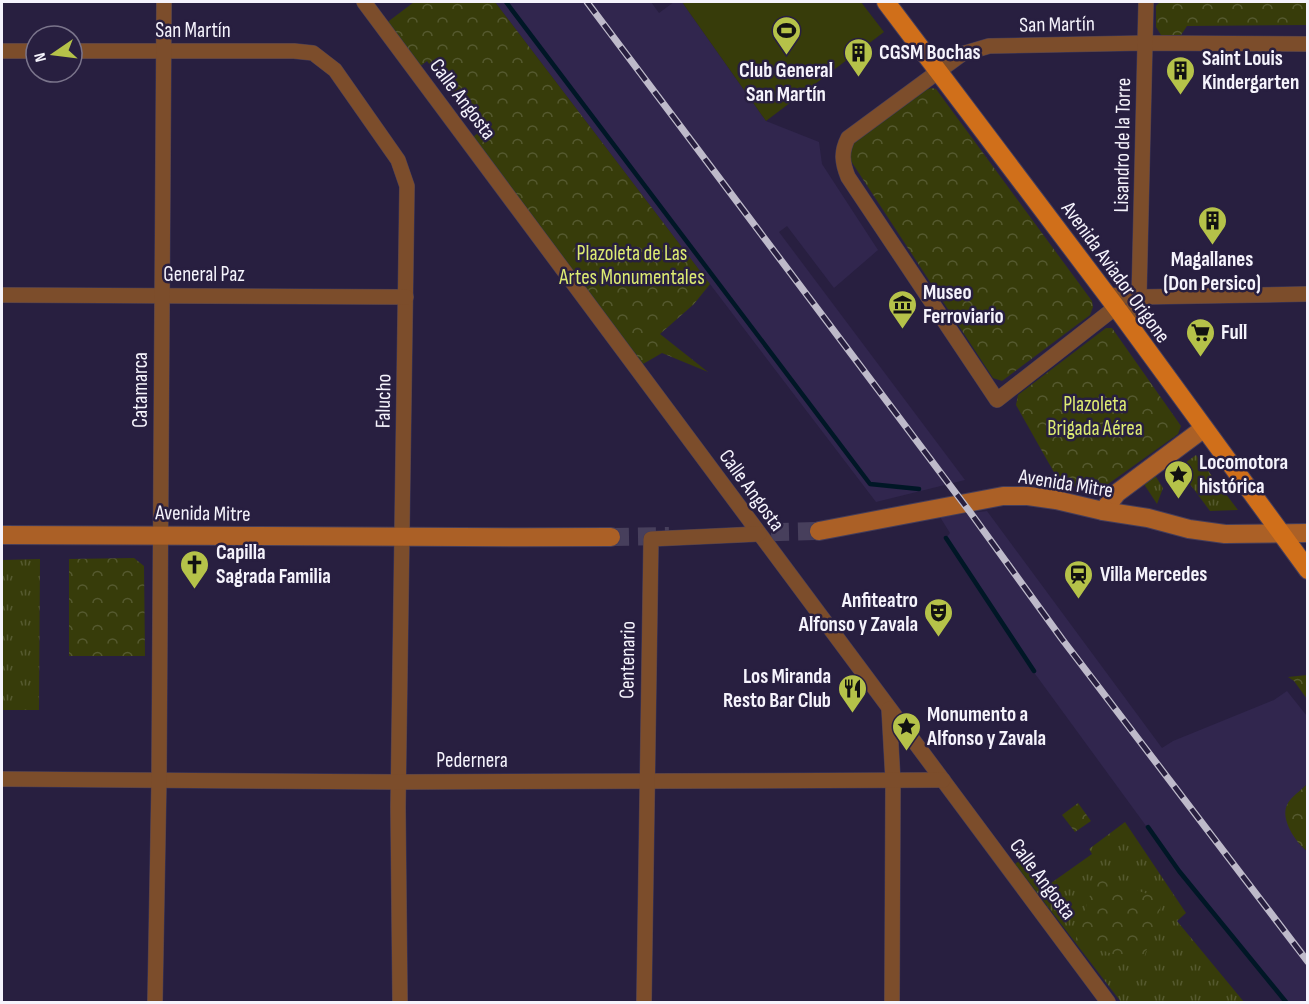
<svg xmlns="http://www.w3.org/2000/svg" width="1309" height="1004" viewBox="0 0 1309 1004" font-family="'Sofia Sans Condensed',sans-serif">
  <style>
    .built { fill: #31264e }
    .grass { fill: url(#grass-tufts) }
    .forest { fill: url(#forest-crowns) }
    .garden { fill: #373c0a }
    .lines { fill: none; stroke-linecap: round; stroke-linejoin: round }
    .stream { stroke: #001726; stroke-width: 4.5 }
    .secondary-tunnel { stroke: #473f5c; stroke-width: 18; stroke-dasharray: 18 9; stroke-linecap: butt }
    .minor-casing { stroke: #453d5a; stroke-width: 16 }
    .secondary-casing { stroke: #453d5a; stroke-width: 20 }
    .primary-casing { stroke: #453d5a; stroke-width: 20 }
    .minor { stroke: #7c4d2b; stroke-width: 15 }
    .secondary { stroke: #ab6026; stroke-width: 18 }
    .primary { stroke: #d06f1a; stroke-width: 18 }
    .rail-casing { stroke: #bebaca; stroke-width: 7 }
    .rail { stroke: #281f40; stroke-width: 4.5; stroke-dasharray: 14; stroke-linecap: butt }
    .labels { text-anchor: middle; stroke-width: 5; stroke-linejoin: round; paint-order: stroke }
    .street-label { font-size: 21px; fill: #f5f3fc; stroke: #281f40 }
    .poi-label { font-size: 21px; font-weight: bold; fill: #f5f3fc; stroke: #281f40; text-anchor: start }
    .park-label { font-size: 21px; fill: #ddeb72; stroke: #281f40 }
  </style>
  <defs>
    <pattern id="grass-tufts" width="24" height="20" patternUnits="userSpaceOnUse" patternTransform="scale(1.5)"><rect width="24" height="20" fill="#373c0a"/><path d="M3 7l-1-3M5 7V3M7 7l1-3M15 17l-1-3M17 17v-4M19 17l1-3" fill="none" stroke="#55592f"/></pattern>
    <pattern id="forest-crowns" width="20" height="18" patternUnits="userSpaceOnUse" patternTransform="scale(1.5)"><rect width="20" height="18" fill="#373c0a"/><path d="M2 6a3 3 0 1 1 6 0M12 15a3 3 0 1 1 6 0" fill="none" stroke="#55592f"/></pattern>
  </defs>
  <rect width="100%" height="100%" fill="#281f40"/>
  <g class="built">
    <polygon points="495,2 651,2 659,13 674,2 682,2 766,121 819,142 822,164 878,250 834,288 787,226 779,232 965,480 876,502"/>
    <polygon points="987,511 1162,748 1173,741 1274,700 1287,691 1307,716 1307,784 1287,804 1304,849 1307,851 1307,1002 1286,1002 1179,871 1033,671 960,561 946,538 950,533 940,517"/>
  </g>
  <g class="grass">
    <polygon points="1196,455 1238,510 1210,511 1178,468"/>
    <polygon points="1153,472 1163,488 1157,504 1142,481"/>
    <polygon points="40,559 39,710 2,710 2,560"/>
    <polygon points="1125,822 1186,913 1177,921 1244,1002 1121,1002 1015,864 1022,859 1044,888 1092,854 1089,849"/>
  </g>
  <g class="forest">
    <polygon points="414,2 495,2 710,284 694,304 660,334 708,372 662,353 643,364 472,138 480,131 427,61 418,68 385,24"/>
    <polygon points="1160,2 1307,2 1307,25 1187,26 1181,35 1161,35 1156,27 1156,6"/>
    <polygon points="932,88 936,89 1092,301 1093,307 1090,315 1002,381 993,378 849,158 852,143 926,90"/>
    <polygon points="1106,328 1112,328 1181,426 1178,434 1097,492 1060,483 1016,405 1018,395"/>
    <polygon points="134,558 144,566 145,656 69,656 69,559"/>
    <polygon points="1307,675 1308,675 1307,699 1294,681 1288,677"/>
    <path d="M1307,784V851C1296,843 1280,819 1287,805C1290,797 1302,790 1307,784Z"/>
    <polygon points="1078,803 1091,821 1075,832 1062,815"/>
    <polygon points="1096,877 1163,899 1142,964 1075,941"/>
  </g>
  <polygon class="garden" points="682,2 861,2 884,32 766,121"/>
  <g class="lines">
    <g class="stream">
      <polyline points="506,2 870,484 919,489"/>
      <polyline points="946,538 1034,671"/>
      <polyline points="1148,827 1179,871 1286,1002"/>
    </g>
    <g class="secondary-tunnel">
      <polyline points="744,533 819,531"/>
      <polyline points="611,537 669,536"/>
    </g>
    <defs>
      <g id="minor">
        <polyline points="364,2 1108,1002"/>
        <polyline points="2,51 36,51"/>
        <polyline points="72,51 294,51 313,53 335,70 398,160 407,186 398,807 400,1002"/>
        <polyline points="2,295 406,297"/>
        <polyline points="1107,295 1139,297 1308,294"/>
        <path d="M1116,307L997,400L848,177C842,162 841,152 848,138L962,54L989,46L1145,43L1308,44"/>
        <polyline points="1126,321 1139,297 1146,2"/>
        <polyline points="889,709 893,781 892,1002"/>
        <polyline points="2,779 399,782 943,780"/>
        <polyline points="155,1002 159,779 164,2"/>
        <polyline points="644,1002 651,539 759,534"/>
      </g>
      <g id="secondary">
        <polyline points="1103,511 1117,493 1203,429"/>
        <polyline points="819,531 1003,496 1028,496 1056,500 1103,511 1148,518 1189,529 1225,534 1308,533"/>
        <path d="M2,535C205,535 408,538 611,537"/>
      </g>
      <polyline id="primary" points="886,2 1116,307 1308,570"/>
    </defs>
    <use href="#minor" class="minor-casing"/>
    <use href="#secondary" class="secondary-casing"/>
    <use href="#primary" class="primary-casing"/>
    <use href="#minor" class="minor"/>
    <use href="#secondary" class="secondary"/>
    <use href="#primary" class="primary"/>
    <defs>
      <polyline id="rail" points="587,2 970,512 1062,639 1308,962"/>
    </defs>
    <use href="#rail" class="rail-casing"/>
    <use href="#rail" class="rail"/>
  </g>
  <defs>
    <symbol id="stadium-pin" viewBox="-11 -11 22 30"><path d="M0 17L-7.5 6A9.5 9.5 0 1 1 7.5 6Z" fill="#b5c249" stroke="#281f40"/><path d="M0-5a6.5 5 0 1 0 0 10a6.5 5 0 1 0 0-10ZM-3.5-1.8h7v3.6h-7Z" fill="#111"/></symbol>
    <symbol id="building-pin" viewBox="-11 -11 22 30"><path d="M0 17L-7.5 6A9.5 9.5 0 1 1 7.5 6Z" fill="#b5c249" stroke="#281f40"/><path d="M-4-6H4V6H1V3H-1V6H-4ZM-2.5-4.3h1.7v1.8h-1.7ZM.8-4.3h1.7v1.8H.8ZM-2.5-1h1.7V.8h-1.7ZM.8-1h1.7V.8H.8Z" fill="#111"/></symbol>
    <symbol id="museum-pin" viewBox="-11 -11 22 30"><path d="M0 17L-7.5 6A9.5 9.5 0 1 1 7.5 6Z" fill="#b5c249" stroke="#281f40"/><path d="M0-6L6-3V-2H-6V-3ZM-5-1h2V3h-2ZM-1-1h2V3h-2ZM3-1h2V3H3ZM-6 4H6V6H-6Z" fill="#111"/></symbol>
    <symbol id="supermarket-pin" viewBox="-11 -11 22 30"><path d="M0 17L-7.5 6A9.5 9.5 0 1 1 7.5 6Z" fill="#b5c249" stroke="#281f40"/><path d="M-6-5.5h2.5l.6 2H6L4.5 2H-2.5L-4.4-4H-6ZM-1.5 3.2a1.3 1.3 0 1 0 .1 0ZM3 3.2a1.3 1.3 0 1 0 .1 0Z" fill="#111"/></symbol>
    <symbol id="sight-pin" viewBox="-11 -11 22 30"><path d="M0 17L-7.5 6A9.5 9.5 0 1 1 7.5 6Z" fill="#b5c249" stroke="#281f40"/><path d="M0-6L1.8-2.2L6-1.7L2.9 1.2L3.7 5.4L0 3.3L-3.7 5.4L-2.9 1.2L-6-1.7L-1.8-2.2Z" fill="#111"/></symbol>
    <symbol id="church-pin" viewBox="-11 -11 22 30"><path d="M0 17L-7.5 6A9.5 9.5 0 1 1 7.5 6Z" fill="#b5c249" stroke="#281f40"/><path d="M-1.2-6h2.4v3.5h3.3v2.4h-3.3V6h-2.4V-.1h-3.3v-2.4h3.3Z" fill="#111"/></symbol>
    <symbol id="station-pin" viewBox="-11 -11 22 30"><path d="M0 17L-7.5 6A9.5 9.5 0 1 1 7.5 6Z" fill="#b5c249" stroke="#281f40"/><path d="M-3-6H3Q5-6 5-4V2Q5 4 3 4L4.5 6H3L1.5 4h-3L-3 6H-4.5L-3 4Q-5 4-5 2V-4Q-5-6-3-6ZM-3.5-4v3h7v-3ZM-3.5 1v1.5H-2V1ZM2 1v1.5H3.5V1Z" fill="#111"/></symbol>
    <symbol id="theatre-pin" viewBox="-11 -11 22 30"><path d="M0 17L-7.5 6A9.5 9.5 0 1 1 7.5 6Z" fill="#b5c249" stroke="#281f40"/><path d="M-5-5.5Q0-4 5-5.5V0Q5 5 0 6Q-5 5-5 0ZM-3.3-2.5H-1v1.5H-3.3ZM1-2.5H3.3v1.5H1ZM-2.8 1Q0 5.5 2.8 1Z" fill="#111"/></symbol>
    <symbol id="restaurant-pin" viewBox="-11 -11 22 30"><path d="M0 17L-7.5 6A9.5 9.5 0 1 1 7.5 6Z" fill="#b5c249" stroke="#281f40"/><path d="M-5-6h1v4h1v-4h1v4h1v-4h1v5L-1.5 .5V6h-2V.5L-5-1ZM5-6V6H3V1.5H1.5Q1.5-4 5-6Z" fill="#111"/></symbol>
  </defs>
  <g fill-rule="evenodd">
    <use href="#stadium-pin" x="770" y="14" width="33" height="45"/>
    <use href="#building-pin" x="842" y="36" width="33" height="45"/>
    <use href="#building-pin" x="1164" y="54" width="33" height="45"/>
    <use href="#building-pin" x="1196" y="204" width="33" height="45"/>
    <use href="#museum-pin" x="886" y="288" width="33" height="45"/>
    <use href="#supermarket-pin" x="1184" y="316" width="33" height="45"/>
    <use href="#sight-pin" x="1162" y="458" width="33" height="45"/>
    <use href="#church-pin" x="178" y="548" width="33" height="45"/>
    <use href="#station-pin" x="1062" y="558" width="33" height="45"/>
    <use href="#theatre-pin" x="922" y="596" width="33" height="45"/>
    <use href="#restaurant-pin" x="836" y="672" width="33" height="45"/>
    <use href="#sight-pin" x="890" y="710" width="33" height="45"/>
  </g>
  <g class="labels">
    <g class="street-label">
      <text transform="translate(1057 24) rotate(-1)" y="7">San Martín</text>
      <text x="193" y="37">San Martín</text>
      <text transform="translate(463 99) rotate(53)" y="7">Calle Angosta</text>
      <text transform="translate(1122 145) rotate(-89)" y="7">Lisandro de la Torre</text>
      <text transform="translate(1116 272) rotate(54)" y="7">Avenida Aviador Origone</text>
      <text x="204" y="281">General Paz</text>
      <text transform="translate(140 390) rotate(-90)" y="7">Catamarca</text>
      <text transform="translate(383 401) rotate(-89)" y="7">Falucho</text>
      <text transform="translate(1066 483) rotate(9)" y="7">Avenida Mitre</text>
      <text transform="translate(752 490) rotate(54)" y="7">Calle Angosta</text>
      <text transform="translate(203 513) rotate(1)" y="7">Avenida Mitre</text>
      <text transform="translate(627 660) rotate(-89)" y="7">Centenario</text>
      <text x="472" y="767">Pedernera</text>
      <text transform="translate(1043 879) rotate(53)" y="7">Calle Angosta</text>
    </g>
    <g class="poi-label">
      <text x="879" y="59">CGSM Bochas</text>
      <text x="1202" y="65">Saint Louis<tspan x="1202" dy="24">Kindergarten</tspan></text>
      <text x="786" y="77" text-anchor="middle">Club General<tspan x="786" dy="24">San Martín</tspan></text>
      <text x="1212" y="266" text-anchor="middle">Magallanes<tspan x="1212" dy="24">(Don Persico)</tspan></text>
      <text x="923" y="299">Museo<tspan x="923" dy="24">Ferroviario</tspan></text>
      <text x="1221" y="339">Full</text>
      <text x="1199" y="469">Locomotora<tspan x="1199" dy="24">histórica</tspan></text>
      <text x="216" y="559">Capilla<tspan x="216" dy="24">Sagrada Familia</tspan></text>
      <text x="1100" y="581">Villa Mercedes</text>
      <text x="918" y="607" text-anchor="end">Anfiteatro<tspan x="918" dy="24">Alfonso y Zavala</tspan></text>
      <text x="831" y="683" text-anchor="end">Los Miranda<tspan x="831" dy="24">Resto Bar Club</tspan></text>
      <text x="927" y="721">Monumento a<tspan x="927" dy="24">Alfonso y Zavala</tspan></text>
    </g>
    <g class="park-label">
      <text x="632" y="260">Plazoleta de Las<tspan x="632" dy="24">Artes Monumentales</tspan></text>
      <text x="1095" y="411">Plazoleta<tspan x="1095" dy="24">Brigada Aérea</tspan></text>
    </g>
  </g>
  <rect width="1309" height="1004" fill="none" stroke="#f5f3fc" stroke-width="6"/>
  <g transform="translate(54 54) rotate(256)"><circle r="28" fill="#281f40" stroke="#7a748b" stroke-width="1.5"/>
  <path d="M0-4.5L10 22L0 15L-10 22Z" fill="#b5c249"/>
  <text y="-9" font-size="16" font-weight="bold" text-anchor="middle" fill="#f5f3fc">N</text>
  </g>
</svg>
